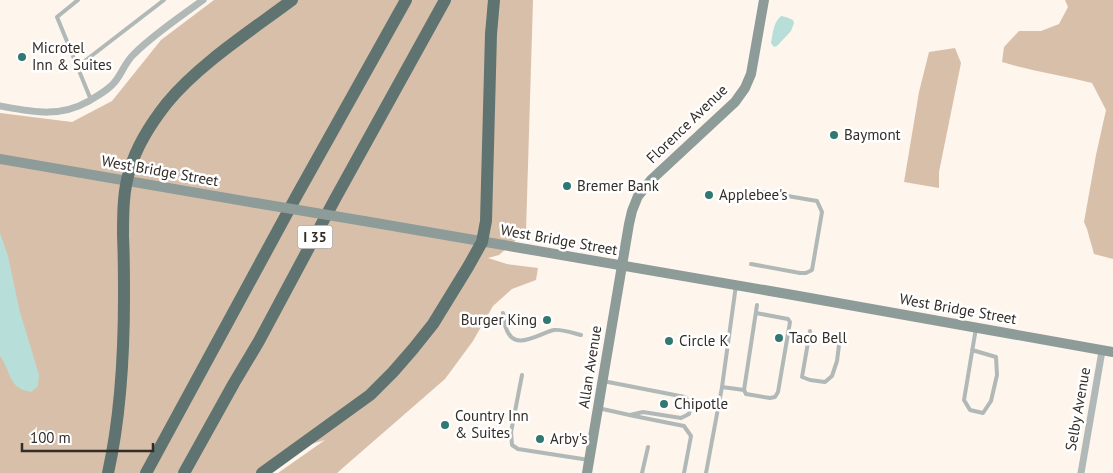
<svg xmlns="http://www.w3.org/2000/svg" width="1113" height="473" viewBox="0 0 1113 473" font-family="'PT Sans',sans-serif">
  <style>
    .green { fill: #d8bfaa }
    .water { fill: #b7ded8 }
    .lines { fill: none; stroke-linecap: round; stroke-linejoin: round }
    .lane { stroke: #b0b9b8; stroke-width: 4 }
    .street { stroke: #b0b9b8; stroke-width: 7 }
    .secondary { stroke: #8d9b99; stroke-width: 10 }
    .highway { stroke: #5f7371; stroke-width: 12 }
    .secondary-bridge { stroke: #8d9b99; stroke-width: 10 }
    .poi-dot { fill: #307871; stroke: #fff; stroke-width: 2 }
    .labels { text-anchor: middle; stroke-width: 5; stroke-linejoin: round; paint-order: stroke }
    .shield { fill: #fff; stroke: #706c68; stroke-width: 1 }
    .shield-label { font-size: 14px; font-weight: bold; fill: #332d28 }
    .poi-label { font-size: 15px; fill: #332d28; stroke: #fff; text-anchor: start }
    .street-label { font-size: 15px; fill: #332d28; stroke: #fff }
  </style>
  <rect width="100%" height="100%" fill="#fef5ed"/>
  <g class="green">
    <polygon points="214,0 533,0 526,231 499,255 488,258 507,264 538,268 536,280 512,289 493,306 473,341 445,379 337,473 278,473 325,440 295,449 262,473 0,473 0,113 72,122 112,101 161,40"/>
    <path d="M1065,0H1113V259L1094,254L1087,229L1084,222L1096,155L1106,110L1092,83C1062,75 1031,71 1002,62L1004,47L1019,31H1041L1059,24L1068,7Z"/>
    <polygon points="955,48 961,63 939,172 939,188 904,182 919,92 929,52"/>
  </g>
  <g class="water">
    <path d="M781,16L786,17L793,20L794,23L791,31L777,46L774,47L771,43C773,33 773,23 781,16Z"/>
    <path d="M0,233L8,256L20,312L39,375L38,386L31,392C7,388 12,372 0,356Z"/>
  </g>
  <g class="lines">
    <g class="lane">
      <polyline points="78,0 57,17 91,100"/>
      <polyline points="77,67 164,0"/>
      <polyline points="751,264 800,273 806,273 812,270 822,212 817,201 764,192"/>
      <path d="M503,313C504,318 504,324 506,328C514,353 539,333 554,330C562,329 573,333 581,335"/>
      <polyline points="810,331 802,377 810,380 825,382 832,376 837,361 840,337"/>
      <polyline points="972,350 996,357 997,375 991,401 983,413 970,410 964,400 976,328"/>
      <polyline points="522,375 511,432 512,445 518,449 589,460"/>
      <polyline points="603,381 685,397 691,404 689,414 681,418 643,412 630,415"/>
      <polyline points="722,387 744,390 746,394 770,398 775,397 778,392 790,322 788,319 756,313"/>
      <polyline points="744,390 757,305"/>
      <polyline points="598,408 634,416 684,426 691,436 684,473"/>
      <polyline points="642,473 648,447"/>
      <polyline points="706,473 722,387 736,285"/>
    </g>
    <g class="street">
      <path d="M0,106C33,112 59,118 89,101C97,96 105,92 112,85C121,77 124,63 134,54C154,34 180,17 203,0"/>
      <polyline points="1081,473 1102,351"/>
    </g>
    <g class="secondary">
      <polyline points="0,159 256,203"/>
      <polyline points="364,221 793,295 1113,352"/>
      <polyline points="587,473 629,224 632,211 638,196 651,180 735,102 745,88 751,74 764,0"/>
    </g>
    <g class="highway">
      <path d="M108,473C121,415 124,356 124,296C124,276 124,256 123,236C123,213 123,190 130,169C137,145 152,122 167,103C199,64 252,30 292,0"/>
      <polyline points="146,473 297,195 406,0"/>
      <polyline points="184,473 234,383 259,341 335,199 445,0"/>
      <polyline points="262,473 370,395 393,372 413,349 433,324 468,267 482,242 486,221 491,34 494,0"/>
    </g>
    <polyline class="secondary-bridge" points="256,203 364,221"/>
  </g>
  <g class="poi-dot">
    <circle cx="22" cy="57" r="5"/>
    <circle cx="834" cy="135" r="5"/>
    <circle cx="567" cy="186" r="5"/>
    <circle cx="709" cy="195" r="5"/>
    <circle cx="547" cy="320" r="5"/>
    <circle cx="779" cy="338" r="5"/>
    <circle cx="669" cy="341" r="5"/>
    <circle cx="664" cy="404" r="5"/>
    <circle cx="445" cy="425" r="5"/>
    <circle cx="540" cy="439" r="5"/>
  </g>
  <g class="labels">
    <rect class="shield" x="297.5" y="225.5" width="35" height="23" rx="4"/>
    <g class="shield-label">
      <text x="315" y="242">I 35</text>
    </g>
    <g class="poi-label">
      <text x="32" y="53">Microtel<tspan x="32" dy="17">Inn &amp; Suites</tspan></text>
      <text x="844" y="140">Baymont</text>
      <text x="577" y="191">Bremer Bank</text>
      <text x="719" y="200">Applebee's</text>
      <text x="537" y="325" text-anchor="end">Burger King</text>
      <text x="789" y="343">Taco Bell</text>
      <text x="679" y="346">Circle K</text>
      <text x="674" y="409">Chipotle</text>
      <text x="455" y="421">Country Inn<tspan x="455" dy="17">&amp; Suites</tspan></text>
      <text x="550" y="444">Arby's</text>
    </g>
    <g class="street-label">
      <text transform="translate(687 124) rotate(-44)" y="5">Florence Avenue</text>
      <text transform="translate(160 171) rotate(10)" y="5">West Bridge Street</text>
      <text transform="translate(559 240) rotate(10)" y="5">West Bridge Street</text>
      <text transform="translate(958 309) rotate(10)" y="5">West Bridge Street</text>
      <text transform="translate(590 367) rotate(-81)" y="5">Allan Avenue</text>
      <text transform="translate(1078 409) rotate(-80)" y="5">Selby Avenue</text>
    </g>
  </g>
  <path d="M22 443v8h131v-8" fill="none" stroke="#332d28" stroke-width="2.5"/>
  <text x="30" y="443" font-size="15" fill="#332d28" stroke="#ffffff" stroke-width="4" paint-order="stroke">100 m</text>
</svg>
